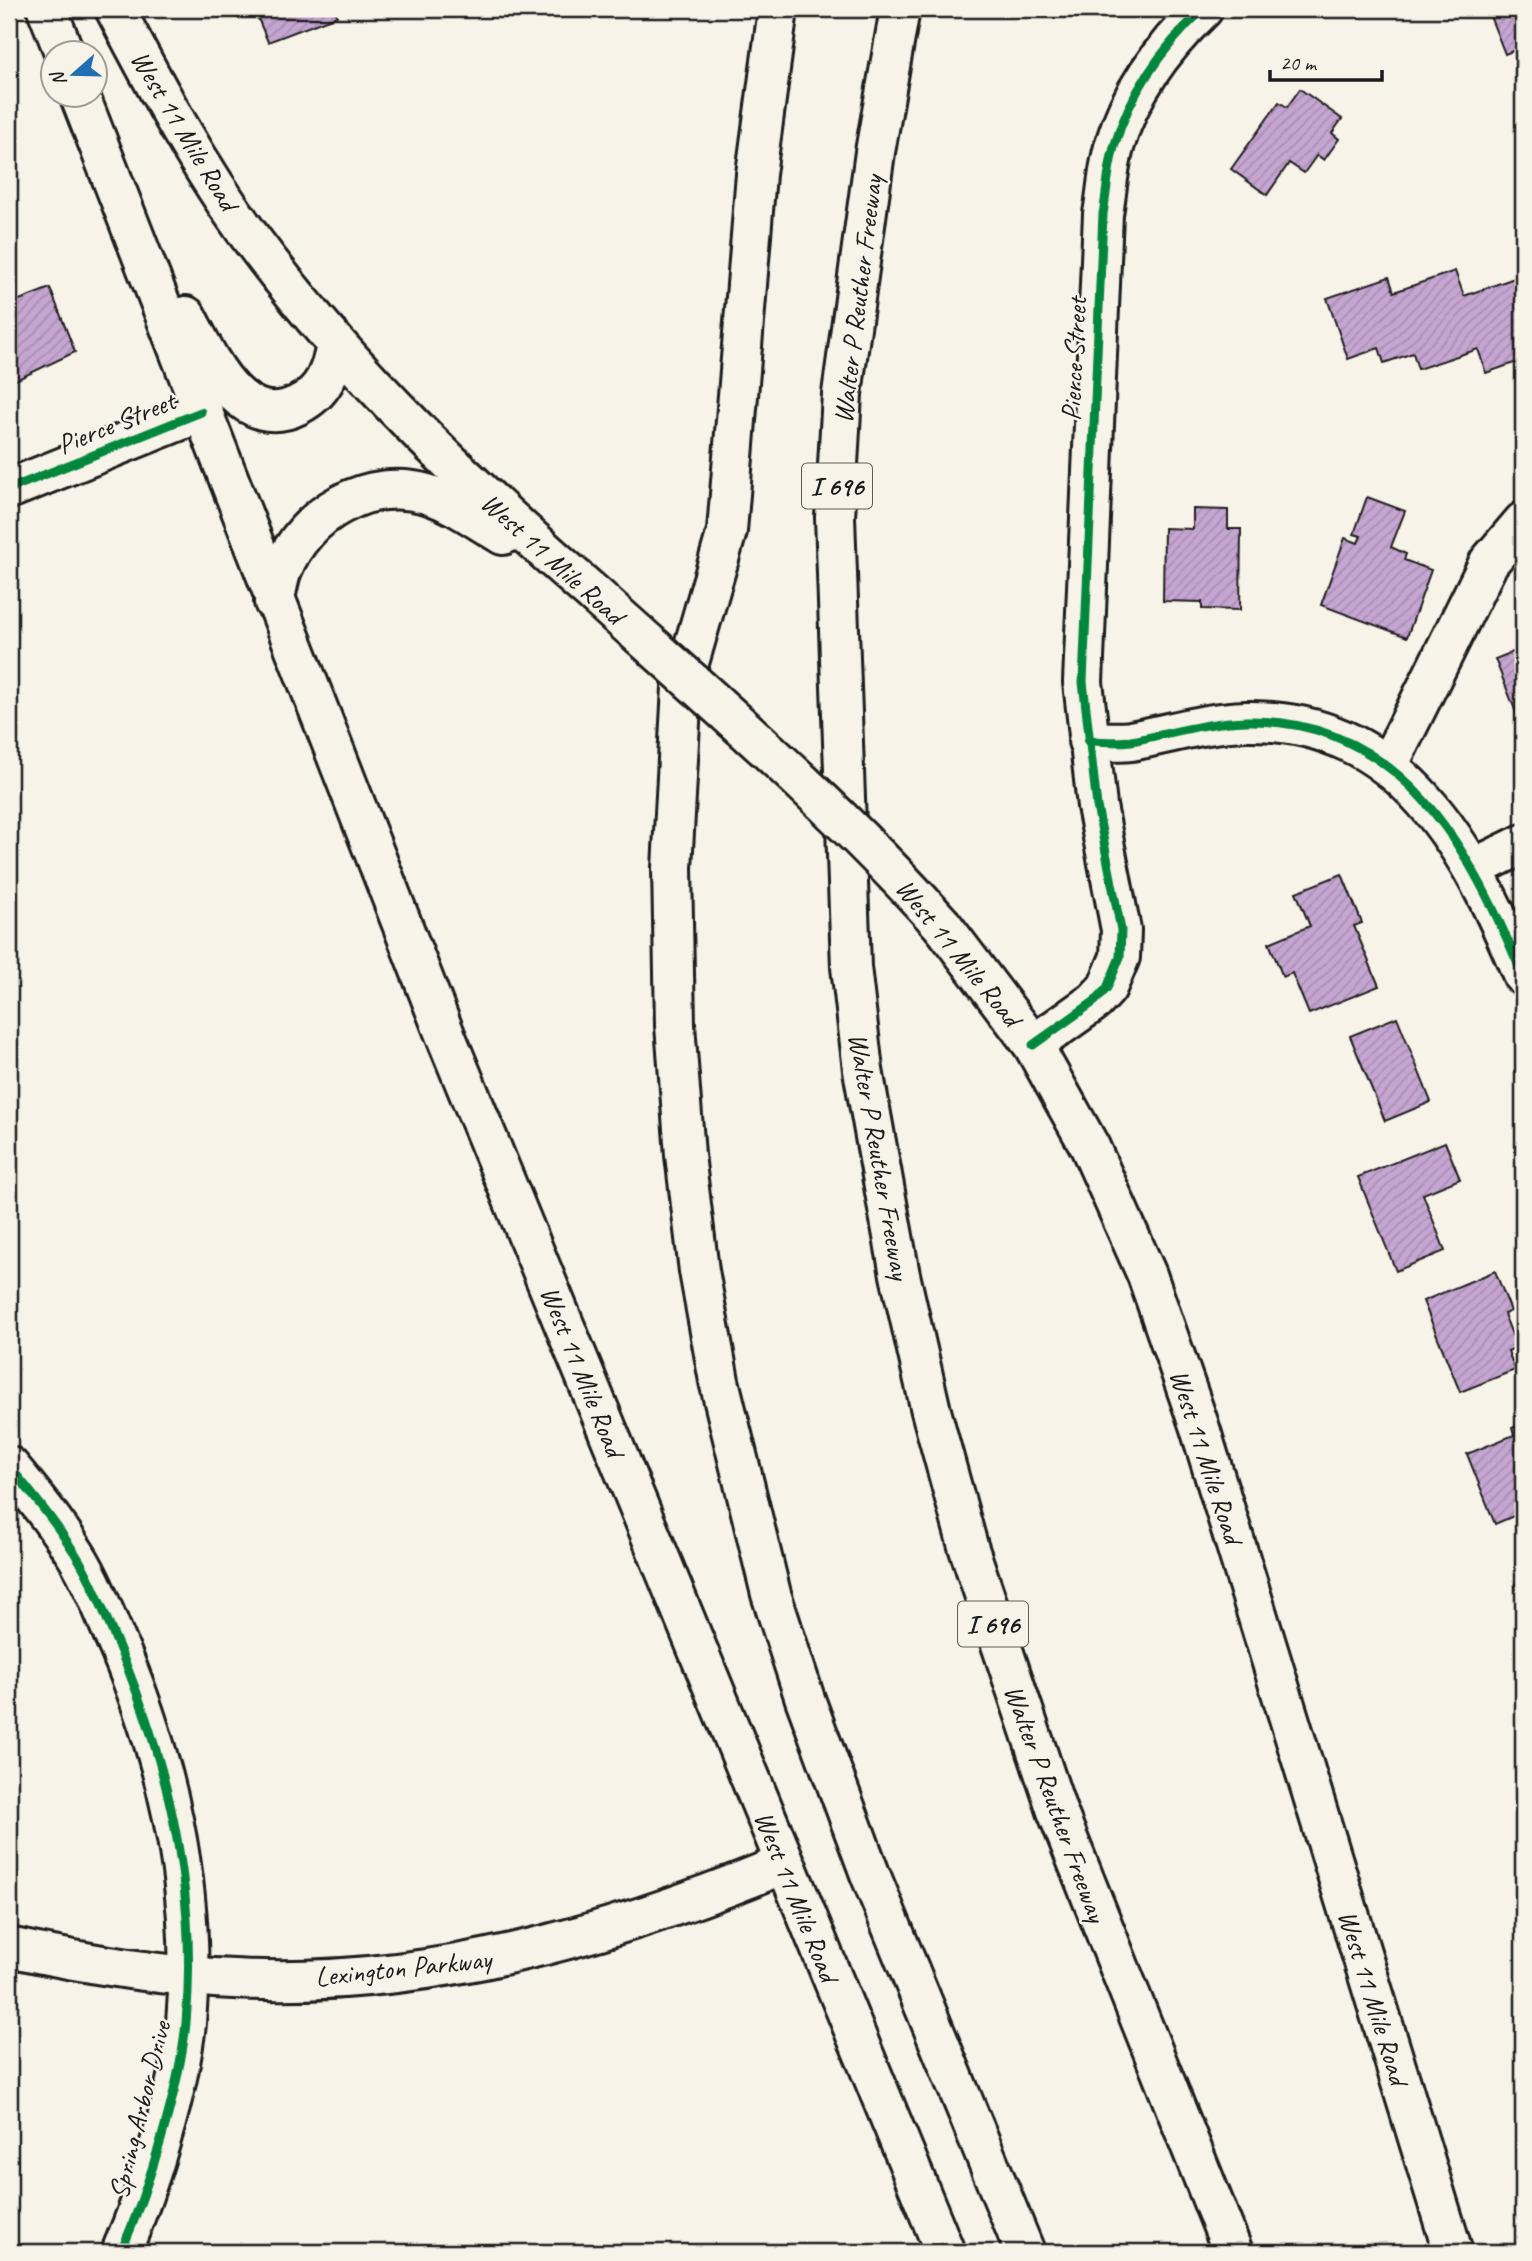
<svg xmlns="http://www.w3.org/2000/svg" width="1532" height="2261" viewBox="0 0 1532 2261" font-family="Caveat,sans-serif">
  <style>
    .building { fill: url(#building-hatch); stroke: #1c1c1c; stroke-width: 2 }
    .lines { fill: none; stroke-linecap: round; stroke-linejoin: round }
    .minor-casing { stroke: #1c1c1c; stroke-width: 44 }
    .major-casing { stroke: #1c1c1c; stroke-width: 44 }
    .highway-casing { stroke: #1c1c1c; stroke-width: 44 }
    .minor { stroke: #f7f3e8; stroke-width: 38 }
    .major { stroke: #f7f3e8; stroke-width: 38 }
    .highway { stroke: #f7f3e8; stroke-width: 38 }
    .major-bridge-casing { stroke: #1c1c1c; stroke-width: 44; stroke-linecap: butt }
    .major-bridge { stroke: #f7f3e8; stroke-width: 38 }
    .cycleway-casing { stroke: #f7f3e8; stroke-width: 13 }
    .cycleway { stroke: #00873e; stroke-width: 9 }
    .labels { text-anchor: middle; stroke-width: 5; stroke-linejoin: round; paint-order: stroke }
    .shield { fill: #f7f3e8; stroke: #5e5c59; stroke-width: 2 }
    .shield-label { font-size: 26px; font-weight: bold; fill: #1c1c1c }
    .street-label { font-size: 28px; fill: #1c1c1c; stroke: #f7f3e8 }
  </style>
  <defs>
    <pattern id="building-hatch" width="6" height="6" patternUnits="userSpaceOnUse" patternTransform="scale(1.75)"><rect width="6" height="6" fill="#c5a5d1"/><path d="M-1 1l2-2M0 6l6-6M5 7l2-2" fill="none" stroke="#a98db3"/></pattern>
  </defs>
  <rect width="100%" height="100%" fill="#f7f3e8"/>
  <filter id="ink" filterUnits="userSpaceOnUse"><feTurbulence type="fractalNoise" baseFrequency=".0143" numOctaves="2"/><feDisplacementMap in="SourceGraphic" scale="14" xChannelSelector="R" yChannelSelector="G"/><feConvolveMatrix kernelMatrix="1 2 1 2 8 2 1 2 1" color-interpolation-filters="sRGB"/></filter>
  <g filter="url(#ink)">
    <g class="building">
      <polygon points="254,9 334,9 337,16 268,42"/>
      <polygon points="1493,9 1523,9 1523,47 1505,54 1488,11"/>
      <polygon points="1300,89 1342,119 1332,133 1339,139 1324,160 1317,155 1304,173 1289,163 1267,195 1231,169 1279,102 1287,107"/>
      <polygon points="1455,271 1464,296 1523,275 1523,345 1519,347 1523,360 1486,373 1478,349 1418,369 1413,353 1384,363 1379,348 1348,359 1327,298 1389,277 1394,292"/>
      <polygon points="50,288 75,352 14,381 9,368 9,304"/>
      <polygon points="1367,497 1405,511 1391,547 1406,554 1404,560 1431,570 1407,637 1321,605 1345,538 1358,543 1361,536 1354,534"/>
      <polygon points="1193,509 1228,510 1228,529 1241,529 1240,610 1202,609 1202,602 1163,601 1164,528 1193,529"/>
      <polygon points="1523,648 1523,730 1495,659"/>
      <polygon points="1342,874 1362,923 1354,926 1379,986 1309,1014 1292,973 1283,977 1269,943 1310,926 1296,892"/>
      <polygon points="1397,1017 1431,1102 1385,1121 1350,1036"/>
      <polygon points="1445,1142 1460,1179 1423,1194 1445,1251 1396,1271 1358,1177"/>
      <polygon points="1495,1271 1511,1311 1504,1314 1517,1347 1508,1351 1515,1370 1460,1392 1423,1301"/>
      <polygon points="1523,1423 1523,1512 1495,1524 1467,1454 1514,1435 1512,1428"/>
      <polygon points="1523,1581 1523,1605 1515,1584"/>
    </g>
    <g class="lines">
      <defs>
        <g id="minor">
          <polyline points="9,489 201,412"/>
          <path d="M1088,741C1102,741 1117,743 1131,741C1169,734 1206,722 1246,721C1403,718 1471,851 1523,976"/>
          <polyline points="1388,766 1489,562 1523,522"/>
          <polyline points="1474,868 1523,844"/>
          <path d="M1033,1045L1095,1001L1107,988L1120,957L1121,930L1097,806L1083,682L1103,214C1107,191 1108,166 1115,144C1131,90 1163,47 1203,9"/>
          <path d="M9,1466C30,1491 52,1518 70,1546C88,1571 100,1603 112,1631C166,1754 198,1889 186,2023C179,2091 148,2190 121,2252"/>
          <path d="M9,1947C82,1963 159,1976 234,1979C424,1989 610,1936 784,1864"/>
        </g>
        <g id="major">
          <polyline points="47,9 64,52"/>
          <path d="M115,9C157,89 199,168 253,241C352,374 471,487 596,596"/>
          <polyline points="79,94 444,1032 945,2252"/>
          <path d="M186,316C207,355 240,434 298,405C324,392 331,371 336,345"/>
          <path d="M274,602C277,592 278,580 282,570C305,513 368,477 427,494C454,502 479,521 503,535"/>
          <polyline points="943,926 1033,1045 1090,1147 1147,1275 1199,1425 1453,2252"/>
        </g>
        <g id="highway">
          <polyline points="778,9 756,174 727,531 682,687 672,868 675,1025 685,1155 699,1271 719,1381 771,1594 805,1699 870,1874 1025,2252"/>
          <polyline points="900,9 875,152 842,394 835,517 851,967 863,1070 900,1275 931,1411 968,1546 1057,1811 1233,2252"/>
        </g>
      </defs>
      <use href="#minor" class="minor-casing"/>
      <use href="#major" class="major-casing"/>
      <use href="#highway" class="highway-casing"/>
      <use href="#minor" class="minor"/>
      <use href="#major" class="major"/>
      <use href="#highway" class="highway"/>
      <defs>
        <path id="major-bridge" d="M596,596C715,703 837,807 943,926"/>
      </defs>
      <use href="#major-bridge" class="major-bridge-casing"/>
      <use href="#major-bridge" class="major-bridge"/>
      <defs>
        <g id="cycleway">
          <polyline points="9,489 201,412"/>
          <path d="M1088,741C1102,741 1117,743 1131,741C1169,734 1206,722 1246,721C1403,718 1471,851 1523,976"/>
          <path d="M1033,1045L1095,1001L1107,988L1120,957L1121,930L1097,806L1083,682L1103,214C1107,191 1108,166 1115,144C1131,90 1163,47 1203,9"/>
          <path d="M9,1466C30,1491 52,1518 70,1546C88,1571 100,1603 112,1631C166,1754 198,1889 186,2023C179,2091 148,2190 121,2252"/>
        </g>
      </defs>
      <use href="#cycleway" class="cycleway-casing"/>
      <use href="#cycleway" class="cycleway"/>
    </g>
  </g>
  <g class="labels">
    <g class="shield">
      <rect x="802" y="463.5" width="70" height="45" rx="5"/>
      <rect x="958" y="1601.5" width="70" height="45" rx="5"/>
    </g>
    <g class="shield-label">
      <text x="837" y="495">I 696</text>
      <text x="993" y="1633">I 696</text>
    </g>
    <g class="street-label">
      <text transform="translate(185 130) rotate(59)" y="10">West 11 Mile Road</text>
      <text transform="translate(857 299) rotate(-83)" y="10">Walter P Reuther Freeway</text>
      <text transform="translate(1073 359) rotate(-87)" y="10">Pierce Street</text>
      <text transform="translate(116 422) rotate(-22)" y="10">Pierce Street</text>
      <text transform="translate(553 558) rotate(42)" y="10">West 11 Mile Road</text>
      <text transform="translate(959 952) rotate(51)" y="10">West 11 Mile Road</text>
      <text transform="translate(880 1156) rotate(80)" y="10">Walter P Reuther Freeway</text>
      <text transform="translate(583 1371) rotate(68)" y="10">West 11 Mile Road</text>
      <text transform="translate(1207 1456) rotate(72)" y="10">West 11 Mile Road</text>
      <text transform="translate(1056 1803) rotate(70)" y="10">Walter P Reuther Freeway</text>
      <text transform="translate(797 1896) rotate(68)" y="10">West 11 Mile Road</text>
      <text transform="translate(403 1967) rotate(-6)" y="10">Lexington Parkway</text>
      <text transform="translate(1374 1997) rotate(73)" y="10">West 11 Mile Road</text>
      <text transform="translate(139 2110) rotate(-76)" y="10">Spring Arbor Drive</text>
    </g>
  </g>
  <rect width="1532" height="2261" fill="none" stroke="#f7f3e8" stroke-width="35"/>
  <rect x="18" y="18" width="1497" height="2226" fill="none" stroke="#1c1c1c" stroke-width="2.5" filter="url(#ink)"/>
  <g transform="translate(74 74) rotate(250)"><circle r="33" fill="#f7f3e8" stroke="#9f9d96" stroke-width="2"/>
  <path d="M0-5L12 26L0 18L-12 26Z" fill="#1f6fb2"/>
  <text y="-10" font-size="19" font-weight="bold" text-anchor="middle" fill="#1c1c1c">N</text>
  </g>
  <path d="M1270 70v10h112v-10" fill="none" stroke="#1c1c1c" stroke-width="3.5"/>
  <text x="1280" y="70" font-size="21" fill="#1c1c1c" stroke="#f7f3e8" stroke-width="5" paint-order="stroke">20 m</text>
</svg>
